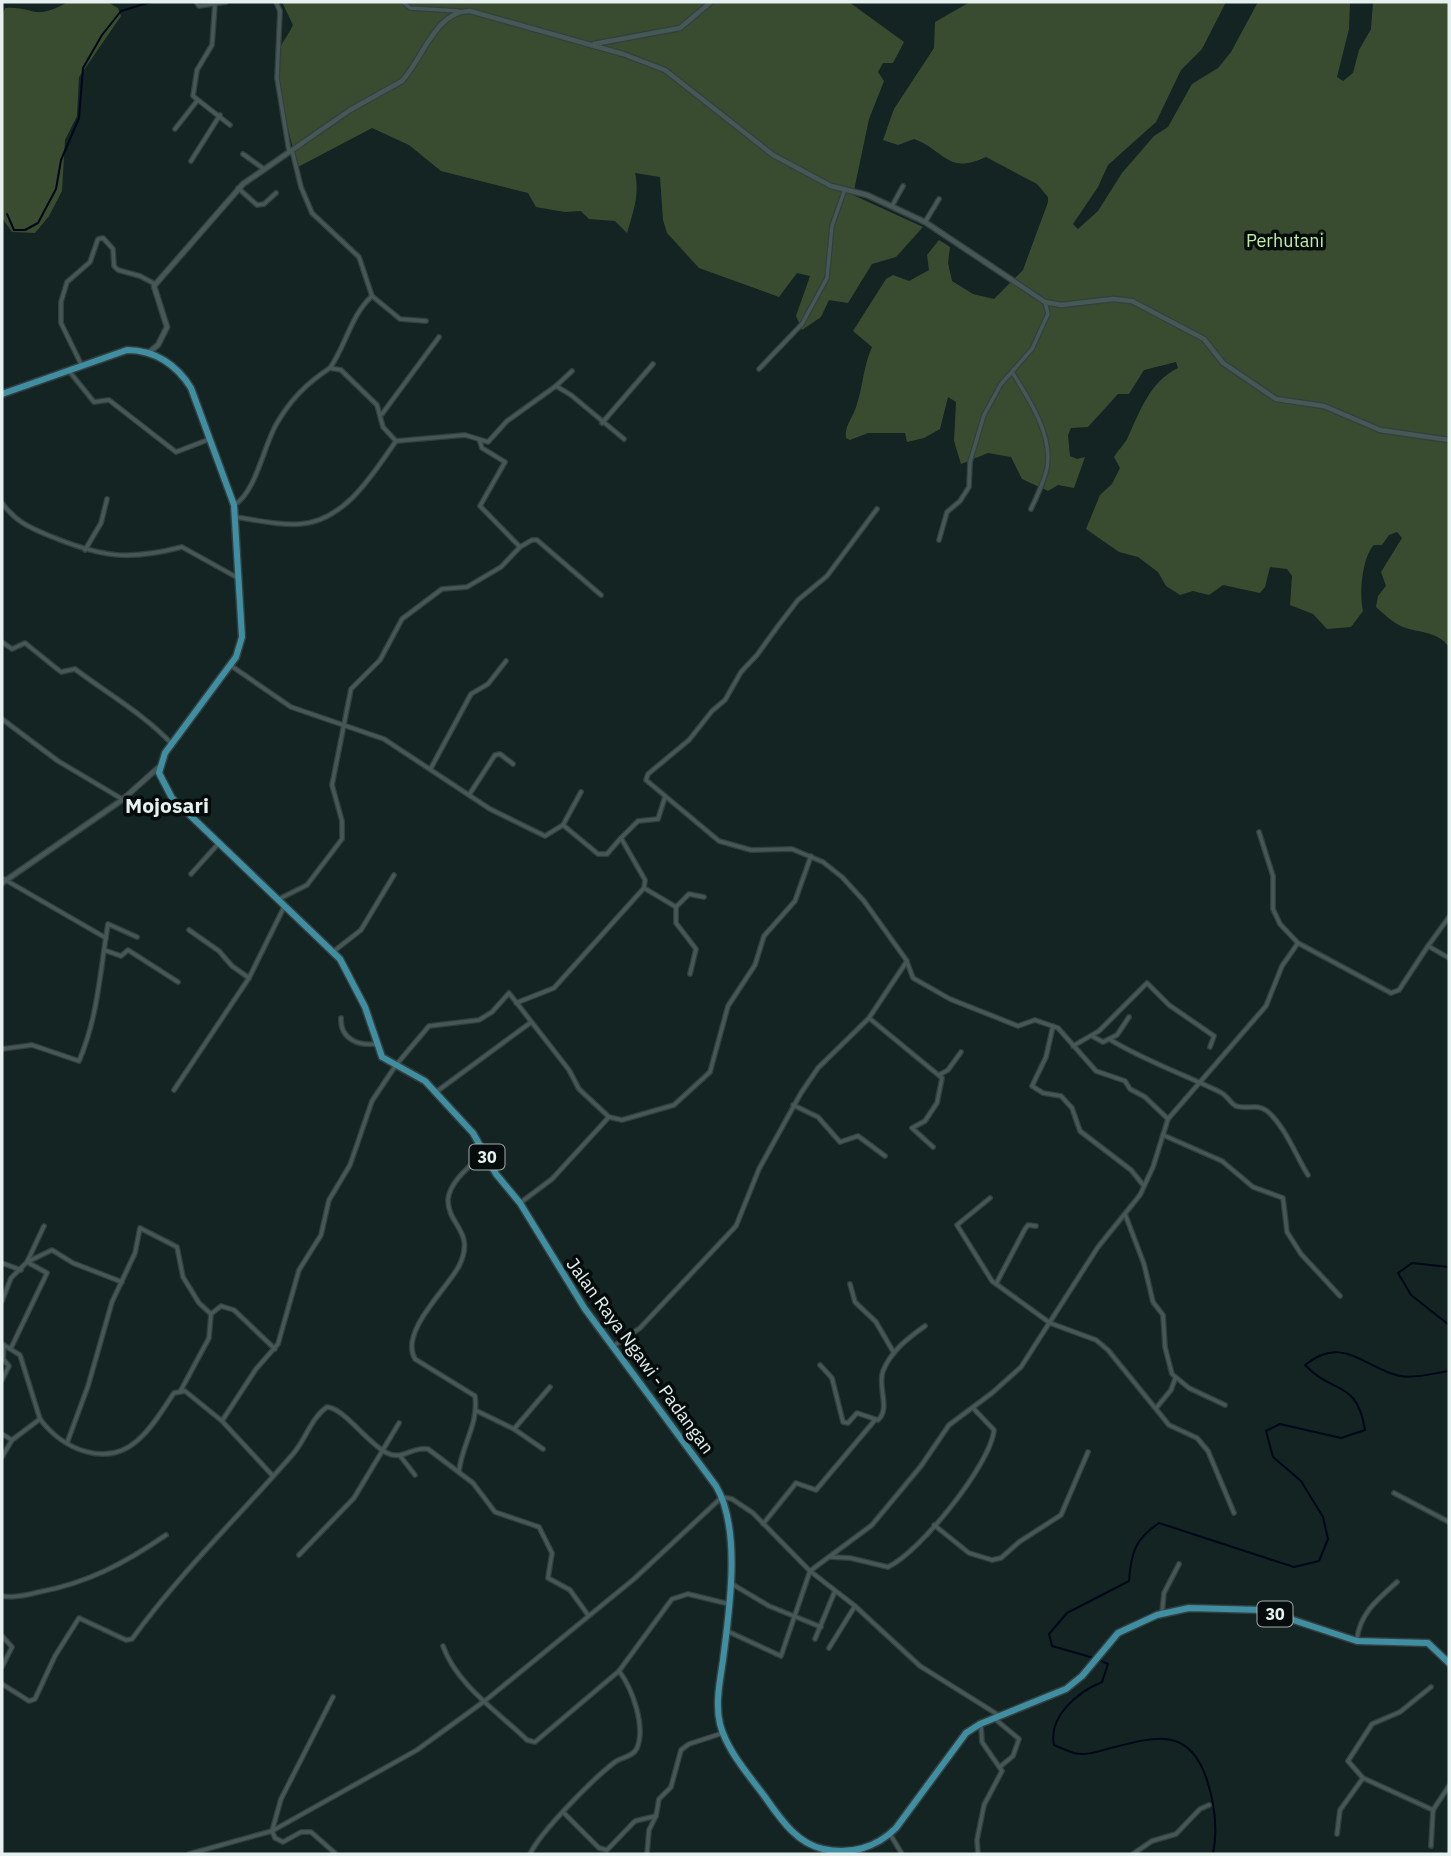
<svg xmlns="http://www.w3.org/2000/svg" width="1451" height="1856" viewBox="0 0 1451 1856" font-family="'IBM Plex Sans',sans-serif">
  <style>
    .green { fill: #3a4c30 }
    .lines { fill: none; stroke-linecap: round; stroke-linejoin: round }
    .stream { stroke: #000718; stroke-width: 2 }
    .minor-casing { stroke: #333f3f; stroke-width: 6 }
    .tertiary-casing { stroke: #333f3f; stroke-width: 7 }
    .trunk-casing { stroke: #333f3f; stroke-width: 9 }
    .minor { stroke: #455856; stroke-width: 3.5 }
    .tertiary { stroke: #455856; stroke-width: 4.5 }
    .trunk { stroke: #408ea1; stroke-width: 6 }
    .labels { text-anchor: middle; stroke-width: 7; stroke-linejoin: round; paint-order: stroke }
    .shield { fill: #050c0b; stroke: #a2acab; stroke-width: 2 }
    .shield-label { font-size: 16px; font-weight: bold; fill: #e5f0ef }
    .park-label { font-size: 18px; fill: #bfefa5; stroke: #050c0b }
    .street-label { font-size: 18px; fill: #e5f0ef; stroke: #050c0b }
    .quarter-label { font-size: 21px; font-weight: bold; fill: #e5f0ef; stroke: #050c0b }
  </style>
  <rect width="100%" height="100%" fill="#132423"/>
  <g class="green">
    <path d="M68,2H107L118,8L121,16L79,77L77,116L65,140L62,191L49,216L35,233L12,232L2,218V16L5,8C37,6 31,22 68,2Z"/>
    <path d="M282,2H849L904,42L893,63H883L878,72L884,81L869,119L853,195L923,227L896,257L872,264L848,303L829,300L821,317L802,330L796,316L810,276L797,273L779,297L699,268L667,233L663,220L660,177L635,173C640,194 633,212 627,233L615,221L589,219L581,211L565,212L536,207L528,193L441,171L409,145L372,128L298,167C291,140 270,68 282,44C285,38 290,32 293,25Z"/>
    <path d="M970,2H1226L1202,49L1181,70L1156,122L1108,165L1098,187L1073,224L1078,229L1098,211L1122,173L1154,136L1168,127L1192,84L1218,68L1231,52L1258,2H1350L1349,29L1337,77L1343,81L1353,73L1359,50L1371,29L1373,2H1449V647C1438,631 1419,633 1403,627C1393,623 1384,614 1376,607L1378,596L1386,586L1381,572L1402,538L1397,532L1389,535L1382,545H1374C1362,557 1359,595 1363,611L1351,627L1327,629L1313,614L1290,605L1292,576L1287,569L1270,567L1265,587L1260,593L1223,585L1209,595L1193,591L1180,595L1166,586L1158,572L1138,557L1119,552L1086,529L1100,495L1112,484L1120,468L1114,457C1118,450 1124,445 1127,439C1140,412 1149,382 1178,368L1176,362L1144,370L1129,394H1118L1088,427L1071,428L1068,435L1070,456L1077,459L1085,457L1074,488L1058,485L1048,491L1022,479L1011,457L988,453L961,464L954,441L956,402L948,397L940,429L924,438L907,442L905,433H868L850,440L846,438C844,427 853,417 856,407C863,387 863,367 872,347L853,331L886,279L893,275L909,281L929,270L927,255L939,240L950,247L948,263L952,281L973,294L994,299L1023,270L1048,202V197L1037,184L986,157C947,175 946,151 914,139L898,145L883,140L894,109L934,48L935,22Z"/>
  </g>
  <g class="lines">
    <g class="stream">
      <polyline points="7,214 14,230 25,230 38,223 56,189 61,160 79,118 83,68 102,35 121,11 151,2"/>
      <polyline points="1449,1267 1412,1263 1398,1273 1411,1295 1449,1325"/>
      <path d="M1094,1658L1052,1646L1049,1634L1067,1613L1129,1581C1131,1553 1135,1539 1159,1523L1294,1567L1319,1561L1328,1539L1323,1517L1301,1481L1273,1457L1266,1431L1280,1424L1341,1438L1365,1430C1357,1379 1333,1395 1305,1365C1343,1334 1364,1368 1400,1376C1414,1379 1435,1373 1449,1371"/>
      <path d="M1099,1660L1108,1664L1102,1682C1078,1692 1048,1716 1054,1745C1061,1748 1068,1751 1074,1753C1087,1756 1099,1751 1111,1748C1157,1736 1190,1727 1207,1780C1215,1805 1218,1829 1213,1854"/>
    </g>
    <defs>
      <g id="minor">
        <polyline points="196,2 199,6 226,2"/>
        <polyline points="276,2 280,11 277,78 289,151"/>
        <polyline points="403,2 410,8 458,11"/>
        <polyline points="215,4 212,45 197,70 193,96 230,125"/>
        <polyline points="175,129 197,101"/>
        <polyline points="292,150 301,187 312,213 359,257 372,296 400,319 426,321"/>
        <polyline points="243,154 264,169"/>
        <polyline points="191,161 220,115"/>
        <polyline points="238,188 257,205 264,204 276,193"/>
        <polyline points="892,206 903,186"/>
        <polyline points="925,222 939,199"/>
        <polyline points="82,366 61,323 61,302 67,282 90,262 98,239 103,238 113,249 114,266 118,270 140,276 155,284"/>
        <path d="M330,368C346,345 351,315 372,296"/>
        <polyline points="759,369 802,324 827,278 832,226 845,189"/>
        <polyline points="69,371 94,402 109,400 176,452 210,439"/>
        <path d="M1012,372C1029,399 1053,435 1047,468C1044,482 1037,496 1031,509"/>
        <polyline points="556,386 572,371"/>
        <polyline points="382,414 439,337"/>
        <polyline points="602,423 653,364"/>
        <path d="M2,503C16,522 29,527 50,536C101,557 128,561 182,547L238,578"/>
        <path d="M234,505C256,493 264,444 277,423C291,399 307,383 330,368L341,370L377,405L383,427L396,441L465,435L488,442L507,421L556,386L571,395L624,439"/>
        <path d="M236,517C256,520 280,526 300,524C345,521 373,474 396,441"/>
        <polyline points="939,540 947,512 960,501 969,487 970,462 984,415 1001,384 1032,349 1048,314 1045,302"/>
        <polyline points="520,547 532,540 537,540 601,595"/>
        <polyline points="85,550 101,523 107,499"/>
        <path d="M2,642L12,649L25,643L61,672L75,669C108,694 144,714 172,744"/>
        <polyline points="230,665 291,707 384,739 490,809 545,836 563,825 581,792"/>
        <polyline points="2,719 58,761 122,799"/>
        <polyline points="431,768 471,694 488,684 506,661"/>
        <polyline points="469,795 495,755 500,754 513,764"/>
        <polyline points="563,825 598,854 607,854 621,838"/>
        <polyline points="191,874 219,843"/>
        <polyline points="2,878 106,938"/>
        <polyline points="644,888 676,907 676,923 696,949 690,974"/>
        <polyline points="279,899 307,885 342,839 342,821 332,785 351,689 380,660 402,619 442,589 467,587 501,567 520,547 480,506 505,462 482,448 480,442"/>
        <polyline points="676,907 689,894 704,897"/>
        <polyline points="189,930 219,951 232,966 249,978"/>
        <polyline points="1298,943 1391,993 1399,990 1428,946 1449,958"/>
        <polyline points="1428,946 1449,917"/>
        <polyline points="104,950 121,956 128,950 178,982"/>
        <polyline points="334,951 361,930 394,875"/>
        <polyline points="907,962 913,978 950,999 1018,1026 1035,1020 1058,1028 1096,1071 1125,1081 1130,1089 1145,1097 1168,1119"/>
        <polyline points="516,1003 554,988 644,888 645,880 621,838 638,821 658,819 665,797"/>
        <path d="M341,1018C340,1039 358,1046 377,1044"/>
        <polyline points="869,1018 942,1078 937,1103 925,1121 912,1128 933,1147"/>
        <polyline points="1053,1026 1046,1057 1032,1086 1043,1093 1061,1096 1072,1108 1080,1131 1131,1170 1144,1186"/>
        <polyline points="1092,1036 1103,1042 1117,1035 1129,1017"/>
        <path d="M1109,1039C1143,1060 1183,1074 1220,1092C1227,1095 1230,1103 1236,1106C1247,1110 1257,1103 1267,1111C1285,1126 1296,1156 1308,1175"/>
        <polyline points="1073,1046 1099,1031 1147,983 1169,1005 1214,1036 1210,1047"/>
        <path d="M2,1049L32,1045L79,1061C98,1017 100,971 108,924L137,937"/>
        <polyline points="939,1075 948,1070 961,1052"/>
        <polyline points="174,1090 249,978 284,907"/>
        <polyline points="436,1092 530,1023"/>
        <polyline points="793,1105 818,1117 840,1142 858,1136 885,1156"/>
        <polyline points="609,1117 622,1120 674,1105 710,1072 728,1006 755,965 764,936 795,901 811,856"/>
        <polyline points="1163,1135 1222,1161 1253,1187 1283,1198 1287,1232 1301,1254 1340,1296"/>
        <polyline points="990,1198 957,1225 992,1281 1050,1323 1096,1340 1108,1350 1169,1425 1197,1438 1208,1451 1234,1513"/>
        <polyline points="1125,1214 1144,1264 1153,1302 1163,1315 1165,1347 1172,1374 1189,1388 1225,1405"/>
        <polyline points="27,1262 52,1250 73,1263 122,1282"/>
        <polyline points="2,1263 21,1270"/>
        <polyline points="850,1284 855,1302 876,1322 894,1353"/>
        <polyline points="996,1284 1025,1229 1028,1225 1036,1226"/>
        <polyline points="2,1301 11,1278 27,1262 44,1226"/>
        <polyline points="2,1344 20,1355 40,1419 12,1440 2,1457"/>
        <polyline points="612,1347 640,1328 736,1226 759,1169 801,1093 818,1068 869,1018 907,961 864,901 842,877 823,862 792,849 751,850 719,841 646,780 648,774 689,740 712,711 725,700 741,672 757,655 778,626 798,600 827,576 877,509"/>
        <polyline points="11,1348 47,1273 27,1262"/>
        <path d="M820,1365L832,1378L843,1422L848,1423L857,1413L878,1420C891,1409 877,1386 883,1371C891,1351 908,1338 925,1326"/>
        <polyline points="2,1380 9,1366 3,1359 4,1345"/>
        <polyline points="181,1390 209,1338 211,1314 221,1306 234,1310 275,1349"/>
        <polyline points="1157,1407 1171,1390 1175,1379"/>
        <polyline points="477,1411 514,1429 543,1449"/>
        <path d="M40,1419C63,1450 107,1468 138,1440C153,1427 163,1409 174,1393L185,1391L222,1421L273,1476"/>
        <polyline points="222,1421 256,1369 278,1344 299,1270 321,1235 329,1200 350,1165 372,1101 396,1065 429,1026 479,1020 492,1012 509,993 569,1070 579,1089 609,1117 552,1179 520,1203"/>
        <polyline points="514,1429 550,1387"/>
        <polyline points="2,1434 12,1440"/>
        <polyline points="67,1443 88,1386 112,1302 135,1253 140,1228 177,1247 183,1277 199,1303 211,1314"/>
        <polyline points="401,1457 415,1475"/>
        <path d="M459,1471C462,1444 479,1424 475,1396L415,1359C399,1332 447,1289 459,1266C476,1231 448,1226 448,1200C449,1182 471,1165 483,1154"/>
        <polyline points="1394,1493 1449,1522"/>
        <polyline points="763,1524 796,1483 816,1490 875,1420"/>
        <polyline points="934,1525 969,1553 992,1560 1001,1558 1019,1542 1061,1515 1088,1452"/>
        <polyline points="299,1555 354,1498 399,1423"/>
        <path d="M830,1557L850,1558L888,1567C919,1553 991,1464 994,1430L973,1408"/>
        <polyline points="732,1584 769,1606 821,1627"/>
        <path d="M2,1596C15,1598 26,1595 39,1592C88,1583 125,1563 166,1535"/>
        <polyline points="1162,1613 1164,1593 1179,1564"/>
        <polyline points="727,1631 781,1656 810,1571 872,1525 921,1466 949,1425 992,1393 1021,1367 1098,1247 1140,1195 1153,1167 1168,1119 1266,1006 1282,966 1298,943 1280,924 1273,909 1273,876 1259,832"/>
        <polyline points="2,1636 12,1647 2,1667"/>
        <polyline points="815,1639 835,1591"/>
        <path d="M1357,1639C1360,1613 1378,1599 1397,1582"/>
        <path d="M443,1646C456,1684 499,1713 527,1740L535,1742L619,1671L672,1599L688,1594L729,1604"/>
        <polyline points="829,1648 855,1606"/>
        <path d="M2,1684L29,1701L35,1699L55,1656L79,1618L126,1640L132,1639C180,1573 239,1516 293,1454C306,1439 311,1418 327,1407C344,1408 368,1444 387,1453C403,1461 412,1446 428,1449L473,1483L495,1512L539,1527L552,1553L548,1578L570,1590L588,1615"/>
        <polyline points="1431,1687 1400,1712 1372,1724 1348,1761 1363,1778 1433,1810"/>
        <polyline points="333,1697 281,1799 272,1831 275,1838 283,1842 301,1832 311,1832 336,1854"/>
        <polyline points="995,1719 1019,1739 1013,1756 1001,1766"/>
        <polyline points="564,1813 599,1848 607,1850 635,1821 656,1816"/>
        <polyline points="890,1834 902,1854"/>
        <polyline points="1337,1834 1340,1810 1363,1778"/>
        <polyline points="1431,1846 1433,1810 1449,1786"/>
        <polyline points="189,1854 272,1831 417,1750 486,1700 634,1579 722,1497 732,1499 753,1513 810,1571 855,1606 920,1666 1000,1716"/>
        <path d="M530,1854C541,1831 594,1778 615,1762C622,1757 633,1757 637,1748C646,1726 632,1688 619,1671"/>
        <polyline points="647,1854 649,1830 656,1816 659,1799 671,1787 681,1750 689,1744 723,1733"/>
        <polyline points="978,1854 977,1840 984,1805 1002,1771 982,1742 981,1725"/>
        <polyline points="1133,1854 1152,1841 1176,1834 1200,1809 1209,1805"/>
      </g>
      <g id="tertiary">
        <polyline points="594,44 680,28 711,2"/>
        <path d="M148,353L158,345L167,327L154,286L243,184L350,110L402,81C422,60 436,10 470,11L623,54L665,70L773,155L831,186L867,195L925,222L1045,302L1061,305L1113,299L1132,301L1204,339L1223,363L1276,399L1324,406L1380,430L1449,440"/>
        <polyline points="2,883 122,800 159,767"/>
      </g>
      <path id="trunk" d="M2,394L127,350C155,350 177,365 191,388L234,505L242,637L236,657L165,753L159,773L172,798L340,959L365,1007L382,1057L425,1081L473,1133L496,1174L520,1203L585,1309L716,1486C742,1530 729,1612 723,1660C720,1681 715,1704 720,1724C727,1751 749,1775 765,1797C780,1818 796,1843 823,1849C850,1855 876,1848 896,1828L966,1733L980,1724L1066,1689L1082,1676L1118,1633L1157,1615L1189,1608L1263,1610L1357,1641L1428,1643L1449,1663"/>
    </defs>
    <use href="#minor" class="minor-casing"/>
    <use href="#tertiary" class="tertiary-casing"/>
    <use href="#trunk" class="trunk-casing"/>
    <use href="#minor" class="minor"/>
    <use href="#tertiary" class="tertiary"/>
    <use href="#trunk" class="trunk"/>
  </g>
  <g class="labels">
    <g class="shield">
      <rect x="469.5" y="1144.5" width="35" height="25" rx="5"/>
      <rect x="1257.5" y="1601.5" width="35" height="25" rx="5"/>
    </g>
    <g class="shield-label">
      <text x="487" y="1163">30</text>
      <text x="1275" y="1620">30</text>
    </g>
    <g class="park-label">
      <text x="1285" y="247">Perhutani</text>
    </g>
    <g class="street-label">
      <text transform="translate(640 1356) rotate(54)" y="6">Jalan Raya Ngawi - Padangan</text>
    </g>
    <g class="quarter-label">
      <text x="167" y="813">Mojosari</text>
    </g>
  </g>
  <rect width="1451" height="1856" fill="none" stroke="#e5f0ef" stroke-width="7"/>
</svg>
